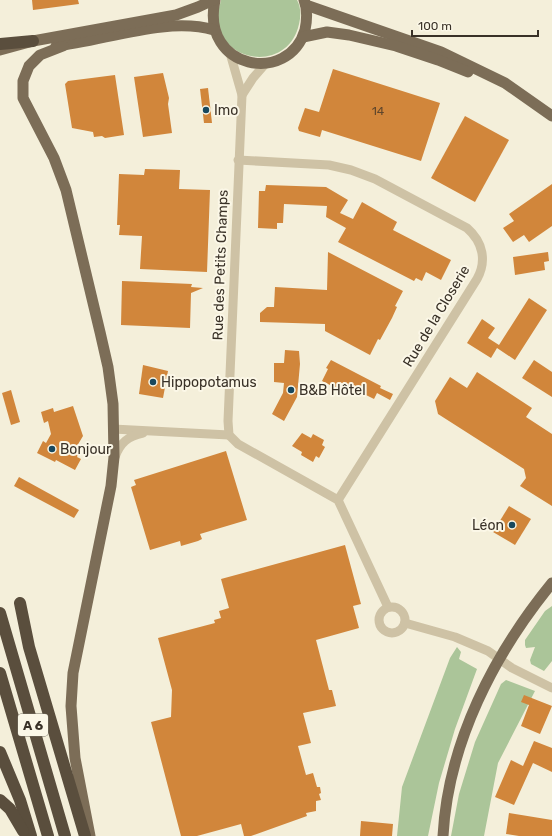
<svg xmlns="http://www.w3.org/2000/svg" width="552" height="836" viewBox="0 0 552 836" font-family="Rubik,sans-serif">
  <style>
    .green { fill: #abc599 }
    .building { fill: #d1863b }
    .lines { fill: none; stroke-linecap: round; stroke-linejoin: round }
    .minor { stroke: #cec2a5; stroke-width: 9 }
    .major { stroke: #7c6d57; stroke-width: 11 }
    .highway { stroke: #5a4e3d; stroke-width: 12 }
    .poi-dot { fill: #18485e; stroke: #fbf7e7; stroke-width: 1.5 }
    .labels { text-anchor: middle; stroke-width: 4; stroke-linejoin: round; paint-order: stroke }
    .number-label { font-size: 12px; fill: #5f462c }
    .shield { fill: #fbf7e7; stroke: #736c61; stroke-width: 1 }
    .shield-label { font-size: 13px; font-weight: bold; fill: #393127 }
    .poi-label { font-size: 14px; fill: #393127; stroke: #fbf7e7; text-anchor: start }
    .street-label { font-size: 14px; fill: #393127; stroke: #fbf7e7 }
  </style>
  <rect width="100%" height="100%" fill="#f4efda"/>
  <g class="green">
    <path d="M221,0H297C301,7 301,16 299,24C289,73 217,65 218,15C218,10 220,5 221,0Z"/>
    <polygon points="552,606 552,661 544,671 531,664 530,660 535,647 526,648 525,645 525,640 545,611"/>
    <polygon points="457,647 461,652 459,659 477,669 455,729 439,783 428,836 397,836 402,787 450,658"/>
    <polygon points="506,680 535,691 498,763 484,836 451,836 459,794 475,742 501,684"/>
  </g>
  <g class="building">
    <polygon points="32,0 78,0 79,4 33,10"/>
    <polygon points="333,69 440,103 421,161 322,130 320,137 299,131 298,128 305,108 319,112"/>
    <polygon points="163,73 169,98 168,104 172,133 143,137 134,77"/>
    <polygon points="115,75 124,135 105,138 102,136 94,137 93,132 72,128 65,84 68,81"/>
    <polygon points="208,88 212,123 204,123 200,89"/>
    <polygon points="465,116 509,140 475,202 431,178"/>
    <polygon points="145,169 180,170 179,189 210,190 207,272 140,269 142,236 119,235 120,225 117,225 119,174 144,175"/>
    <polygon points="552,184 552,226 529,242 524,235 513,242 503,228 514,221 509,214"/>
    <polygon points="266,185 326,187 348,200 340,213 353,219 362,202 397,222 393,230 451,260 441,280 426,272 422,281 416,278 414,281 338,242 346,228 326,217 327,206 284,204 283,223 277,223 277,229 258,228 259,191 265,191"/>
    <polygon points="328,252 403,291 395,306 397,307 392,318 380,340 378,339 370,355 325,331 325,324 260,322 260,313 267,307 274,307 275,287 327,290"/>
    <polygon points="548,252 549,261 544,262 545,270 515,275 513,257"/>
    <polygon points="122,281 192,284 191,287 203,288 191,293 190,328 121,325"/>
    <polygon points="529,298 547,310 515,360 497,348 491,358 467,343 482,319 495,328 488,338 499,345"/>
    <polygon points="285,350 299,351 300,364 297,397 284,421 272,414 283,393 284,383 274,382 274,363 284,363"/>
    <polygon points="331,360 381,386 380,388 393,394 390,400 377,393 374,399 340,382 336,388 322,381 328,369 326,368"/>
    <polygon points="534,360 552,372 552,397 522,378"/>
    <polygon points="143,365 168,371 163,398 139,394"/>
    <polygon points="477,372 532,408 526,417 552,434 552,506 520,486 526,478 524,469 438,414 435,401 450,377 467,388"/>
    <polygon points="11,390 20,422 11,425 2,393"/>
    <polygon points="73,406 83,436 77,446 81,448 77,457 81,459 75,470 56,460 55,462 37,453 43,441 46,443 51,434 48,421 44,423 41,412 53,408 54,412"/>
    <polygon points="302,433 311,438 313,434 324,440 322,445 325,447 319,458 316,456 313,462 301,455 302,452 292,446"/>
    <polygon points="226,451 247,520 200,534 202,539 198,541 181,546 180,541 150,550 131,487 136,485 134,480"/>
    <polygon points="19,477 79,510 74,518 14,486"/>
    <polygon points="509,506 531,519 515,545 493,532"/>
    <polygon points="345,545 361,604 353,606 359,628 316,640 329,690 332,690 336,706 303,713 311,743 298,746 306,775 313,773 317,787 320,787 321,793 319,794 321,800 316,801 316,811 306,813 307,816 251,836 244,836 241,824 197,836 181,836 151,722 171,717 172,690 158,638 215,623 214,620 221,618 219,611 229,608 221,579"/>
    <polygon points="524,695 552,706 540,734 521,726 529,705 521,702"/>
    <polygon points="534,741 552,748 552,772 533,763 514,805 495,797 511,760 523,766"/>
    <polygon points="509,813 552,820 552,836 519,836 506,834"/>
    <polygon points="361,821 393,824 392,836 360,836"/>
  </g>
  <g class="lines">
    <g class="minor">
      <polyline points="230,53 242,95 228,421 229,435 238,444 338,500 388,607"/>
      <polyline points="242,95 253,78 266,63"/>
      <path d="M238,160L329,165L351,170L375,179L467,228C483,242 487,261 477,279L338,500"/>
      <polyline points="113,429 229,435"/>
      <path d="M115,457C120,443 128,436 143,433"/>
      <circle cx="392" cy="620" r="13"/>
      <polyline points="405,623 455,637 488,651 512,668 552,688"/>
    </g>
    <g class="major">
      <path d="M215,0C200,70 289,85 305,30C307,20 308,10 304,0"/>
      <polyline points="306,5 441,52 505,83 552,116"/>
      <polyline points="303,37 327,32 349,35 396,46 438,60 468,72"/>
      <path d="M56,46C104,41 167,16 214,30"/>
      <polyline points="63,46 40,55 29,66 23,81 23,98 54,158 66,190 100,332 108,367 113,404 114,457 111,486 73,673 71,706 75,758 90,836"/>
      <polyline points="0,50 33,41 176,15 198,7 213,0"/>
      <path d="M443,836C448,743 494,654 552,583"/>
    </g>
    <g class="highway">
      <polyline points="0,44 33,41"/>
      <polyline points="20,603 29,647 85,836"/>
      <polyline points="0,613 65,836"/>
      <polyline points="0,673 48,836"/>
      <polyline points="0,752 20,800 31,836"/>
      <polyline points="0,800 10,809 23,831"/>
    </g>
  </g>
  <g class="poi-dot">
    <circle cx="206" cy="110" r="4"/>
    <circle cx="153" cy="382" r="4"/>
    <circle cx="291" cy="390" r="4"/>
    <circle cx="52" cy="449" r="4"/>
    <circle cx="512" cy="525" r="4"/>
  </g>
  <g class="labels">
    <g class="number-label">
      <text x="378" y="115">14</text>
    </g>
    <rect class="shield" x="18" y="714" width="30" height="22" rx="3"/>
    <g class="shield-label">
      <text x="33" y="730">A 6</text>
    </g>
    <g class="poi-label">
      <text x="214" y="115">Imo</text>
      <text x="161" y="387">Hippopotamus</text>
      <text x="299" y="395">B&amp;B Hôtel</text>
      <text x="60" y="454">Bonjour</text>
      <text x="504" y="530" text-anchor="end">Léon</text>
    </g>
    <g class="street-label">
      <text transform="translate(220 265) rotate(-88)" y="5">Rue des Petits Champs</text>
      <text transform="translate(436 316) rotate(-59)" y="5">Rue de la Closerie</text>
    </g>
  </g>
  <path d="M412 30v6h126v-6" fill="none" stroke="#393127" stroke-width="2"/>
  <text x="418" y="30" font-size="12" fill="#393127" stroke="#fbf7e7" stroke-width="3" paint-order="stroke">100 m</text>
</svg>
